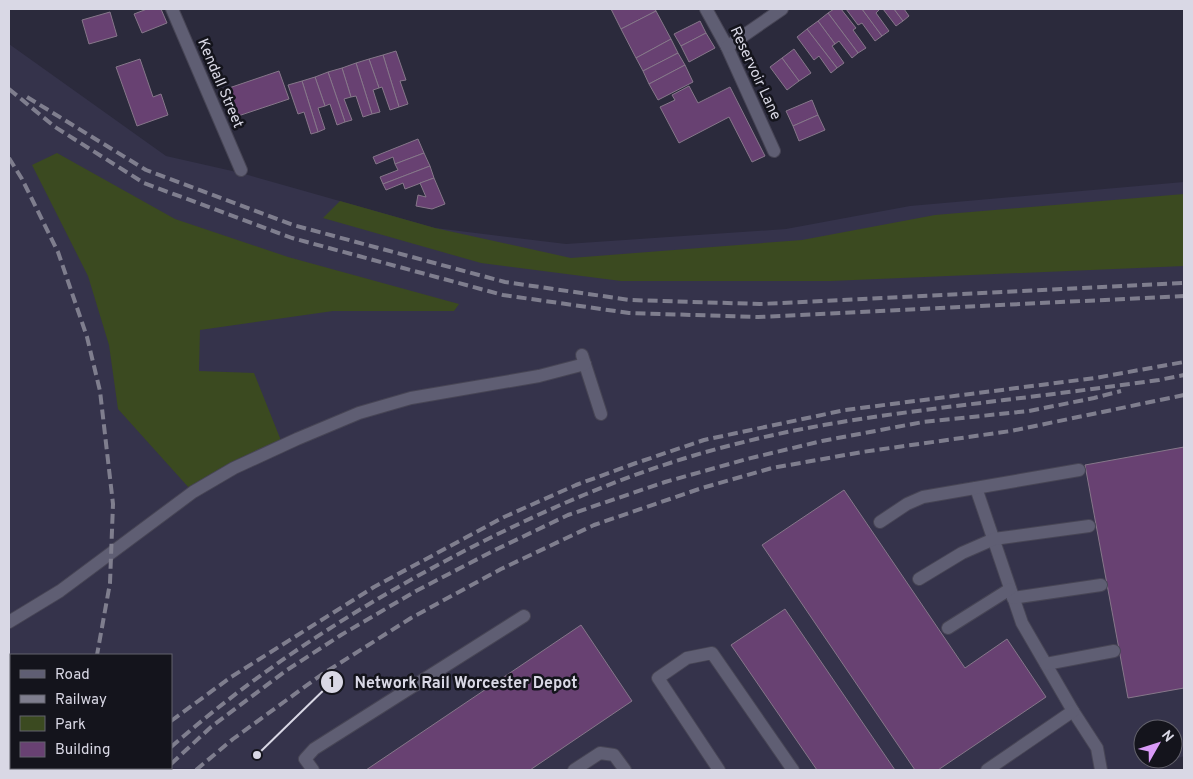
<svg xmlns="http://www.w3.org/2000/svg" width="1193" height="779" viewBox="0 0 1193 779" font-family="Overpass,sans-serif">
  <style>
    .built { fill: #35334b; fill-rule: evenodd }
    .green { fill: #3b4a20 }
    .building { fill: #684172; stroke: #86778a }
    .lines { fill: none; stroke-linecap: round; stroke-linejoin: round }
    .minor-casing { stroke: #474555; stroke-width: 14 }
    .minor { stroke: #5f5e73; stroke-width: 12 }
    .rail { stroke: #7f7e8e; stroke-width: 4; stroke-dasharray: 10 5; stroke-linecap: butt }
    .labels { text-anchor: middle; stroke-width: 5; stroke-linejoin: round; paint-order: stroke }
    .street-label { font-size: 15px; fill: #d9d8e5; stroke: #14141c }
    .leader { fill: none; stroke: #d9d8e5; stroke-width: 2 }
    .callout-dot { fill: #d9d8e5; stroke: #14141c; stroke-width: 2 }
    .mark-label { font-size: 15px; text-anchor: middle; font-weight: bold; fill: #111 }
    .callout-label { font-size: 16px; text-anchor: middle; font-weight: bold; fill: #d9d8e5; stroke: #14141c; stroke-width: 5; stroke-linejoin: round; paint-order: stroke }
  </style>
  <rect width="100%" height="100%" fill="#2b2a3c"/>
  <path class="built" d="M9,44L166,156L241,173L435,228L566,244L786,229L910,206L1184,182V756L1142,770H43L44,768H171V655H11V739L9,741ZM1143,729H1173V759H1143Z"/>
  <g class="green">
    <polygon points="57,153 175,219 288,257 459,304 454,311 333,311 200,330 199,371 254,373 282,443 190,489 118,409 109,345 88,276 32,165"/>
    <polygon points="1184,194 1184,266 831,281 621,281 481,263 323,218 340,201 435,228 571,258 802,240 935,215"/>
  </g>
  <g class="building">
    <polygon points="147,9 161,9 167,23 142,33 134,14"/>
    <polygon points="611,9 655,9 656,11 621,29"/>
    <polygon points="834,9 841,9 856,28 853,30 866,48 858,53 828,13"/>
    <polygon points="846,9 862,9 882,36 875,41 862,23 858,25"/>
    <polygon points="862,9 878,9 879,10 876,13 889,31 882,36"/>
    <polygon points="883,9 894,9 903,21 896,26"/>
    <polygon points="894,9 904,9 909,16 903,21"/>
    <polygon points="656,11 671,39 636,58 621,29"/>
    <polygon points="110,12 117,36 89,44 82,20"/>
    <polygon points="828,13 858,53 852,58 839,41 835,44 818,21"/>
    <polygon points="700,21 706,33 681,46 674,34"/>
    <polygon points="818,21 835,44 832,46 844,63 837,68 807,29"/>
    <polygon points="807,29 837,68 831,73 819,56 814,60 797,37"/>
    <polygon points="706,33 715,48 689,62 681,46"/>
    <polygon points="671,39 678,53 643,71 636,58"/>
    <polygon points="794,49 811,73 799,81 782,58"/>
    <polygon points="396,51 406,80 400,81 408,104 399,107 383,55"/>
    <polygon points="678,53 685,65 649,84 643,71"/>
    <polygon points="383,55 399,107 390,110 382,87 379,88 369,59"/>
    <polygon points="782,58 799,81 787,90 770,67"/>
    <polygon points="140,59 153,97 161,94 168,115 137,126 116,67"/>
    <polygon points="369,59 379,88 373,90 380,112 372,114 356,63"/>
    <polygon points="356,63 372,114 363,117 356,96 351,97 342,68"/>
    <polygon points="685,65 693,82 658,100 649,84"/>
    <polygon points="342,68 351,97 344,99 352,120 345,122 328,72"/>
    <polygon points="279,71 289,99 235,117 226,89"/>
    <polygon points="328,72 345,122 337,125 330,104 325,106 315,77"/>
    <polygon points="315,77 325,106 318,108 325,129 318,132 302,81"/>
    <polygon points="302,81 318,132 311,134 304,112 298,114 288,85"/>
    <polygon points="689,86 698,103 730,87 765,156 752,162 729,117 679,143 660,107 675,100 672,95"/>
    <polygon points="812,100 818,115 793,126 786,111"/>
    <polygon points="818,115 825,130 799,141 793,126"/>
    <polygon points="418,139 424,153 395,164 393,157 376,164 373,157"/>
    <polygon points="424,153 430,166 383,184 380,177 398,170 395,164"/>
    <polygon points="430,166 434,178 405,189 403,183 386,190 383,184"/>
    <polygon points="434,178 445,204 432,209 416,206 418,195 426,197 420,183"/>
    <polygon points="1184,447 1184,688 1128,698 1085,465"/>
    <polygon points="844,490 965,668 1007,639 1046,697 938,770 915,770 762,545"/>
    <polygon points="785,609 895,770 817,770 731,645"/>
    <polygon points="581,625 632,701 530,770 366,770"/>
  </g>
  <g class="lines">
    <defs>
      <g id="minor">
        <polyline points="172,9 241,170"/>
        <polyline points="706,9 727,47 774,151"/>
        <polyline points="727,47 782,9"/>
        <polyline points="582,355 601,414"/>
        <polyline points="976,488 1022,623 1073,711 1097,748 1101,770"/>
        <polyline points="880,522 907,504 923,497 1079,470"/>
        <polyline points="919,579 962,553 994,539 1089,526"/>
        <polyline points="1013,598 1101,585"/>
        <polyline points="9,622 60,591 193,492 234,468 297,439 359,413 411,398 539,376 585,364"/>
        <polyline points="948,628 1010,589"/>
        <polyline points="1046,664 1114,651"/>
        <polyline points="313,770 305,759 314,749 524,616"/>
        <polyline points="574,770 600,753 614,755 625,770"/>
        <polyline points="719,770 658,678 687,658 712,653 793,770"/>
        <polyline points="987,770 1073,711"/>
      </g>
    </defs>
    <use href="#minor" class="minor-casing"/>
    <use href="#minor" class="minor"/>
    <g class="rail">
      <polyline points="9,89 55,127 144,183 292,238 503,295 629,313 758,317 1184,296"/>
      <polyline points="27,97 146,170 293,225 505,282 630,300 760,304 1184,283"/>
      <polyline points="9,158 22,179 58,252 87,337 100,391 113,504 110,583 97,655"/>
      <polyline points="171,721 231,677 374,587 504,517 576,485 636,463 704,440 845,410 1095,378 1184,362"/>
      <path d="M171,747C262,667 365,602 472,547C560,502 651,464 748,441C832,420 918,411 1004,400C1056,394 1107,387 1159,380L1184,375"/>
      <polyline points="171,764 211,727 287,670 341,635 416,591 495,550 568,515 665,482 747,459 822,441 923,422 1029,411 1094,398 1121,391"/>
      <polyline points="63,770 64,768"/>
      <polyline points="112,770 115,768"/>
      <polyline points="146,770 148,768"/>
      <polyline points="196,770 233,739 321,675 411,618 501,569 594,525 702,488 772,468 862,452 1011,431 1184,395"/>
    </g>
  </g>
  <g class="labels">
    <g class="street-label">
      <text transform="translate(756 73) rotate(65)" y="5">Reservoir Lane</text>
      <text transform="translate(221 83) rotate(67)" y="5">Kendall Street</text>
    </g>
  </g>
  <path class="leader" d="M257 755L332 682"/>
  <g class="callout-dot">
    <circle cx="257" cy="755" r="5"/>
    <circle cx="332" cy="682" r="12"/>
  </g>
  <g class="mark-label">
    <text x="332" y="687">1</text>
  </g>
  <g class="callout-label">
    <text x="466" y="688">Network Rail Worcester Depot</text>
  </g>
  <rect width="1193" height="779" fill="none" stroke="#d9d8e5" stroke-width="20"/>
  <rect x="10" y="654" width="162" height="115" fill="#14141c" stroke="#63626c"/>
  <rect x="20" y="670" width="25" height="8" fill="#5f5e73" stroke="#63626c"/>
  <text x="55" y="679" font-size="15" fill="#d9d8e5">Road</text>
  <rect x="20" y="695" width="25" height="8" fill="#7f7e8e" stroke="#63626c"/>
  <text x="55" y="704" font-size="15" fill="#d9d8e5">Railway</text>
  <rect x="20" y="716" width="25" height="15" fill="#3b4a20" stroke="#63626c"/>
  <text x="55" y="729" font-size="15" fill="#d9d8e5">Park</text>
  <rect x="20" y="742" width="25" height="15" fill="#684172" stroke="#63626c"/>
  <text x="55" y="754" font-size="15" fill="#d9d8e5">Building</text>
  <g transform="translate(1158 744) rotate(51)"><circle r="24" fill="#14141c" stroke="#63626c"/>
  <path d="M0-4L9 19L0 12L-9 19Z" fill="#d99af7"/>
  <text y="-8" font-size="14" font-weight="bold" text-anchor="middle" fill="#d9d8e5">N</text>
  </g>
</svg>
